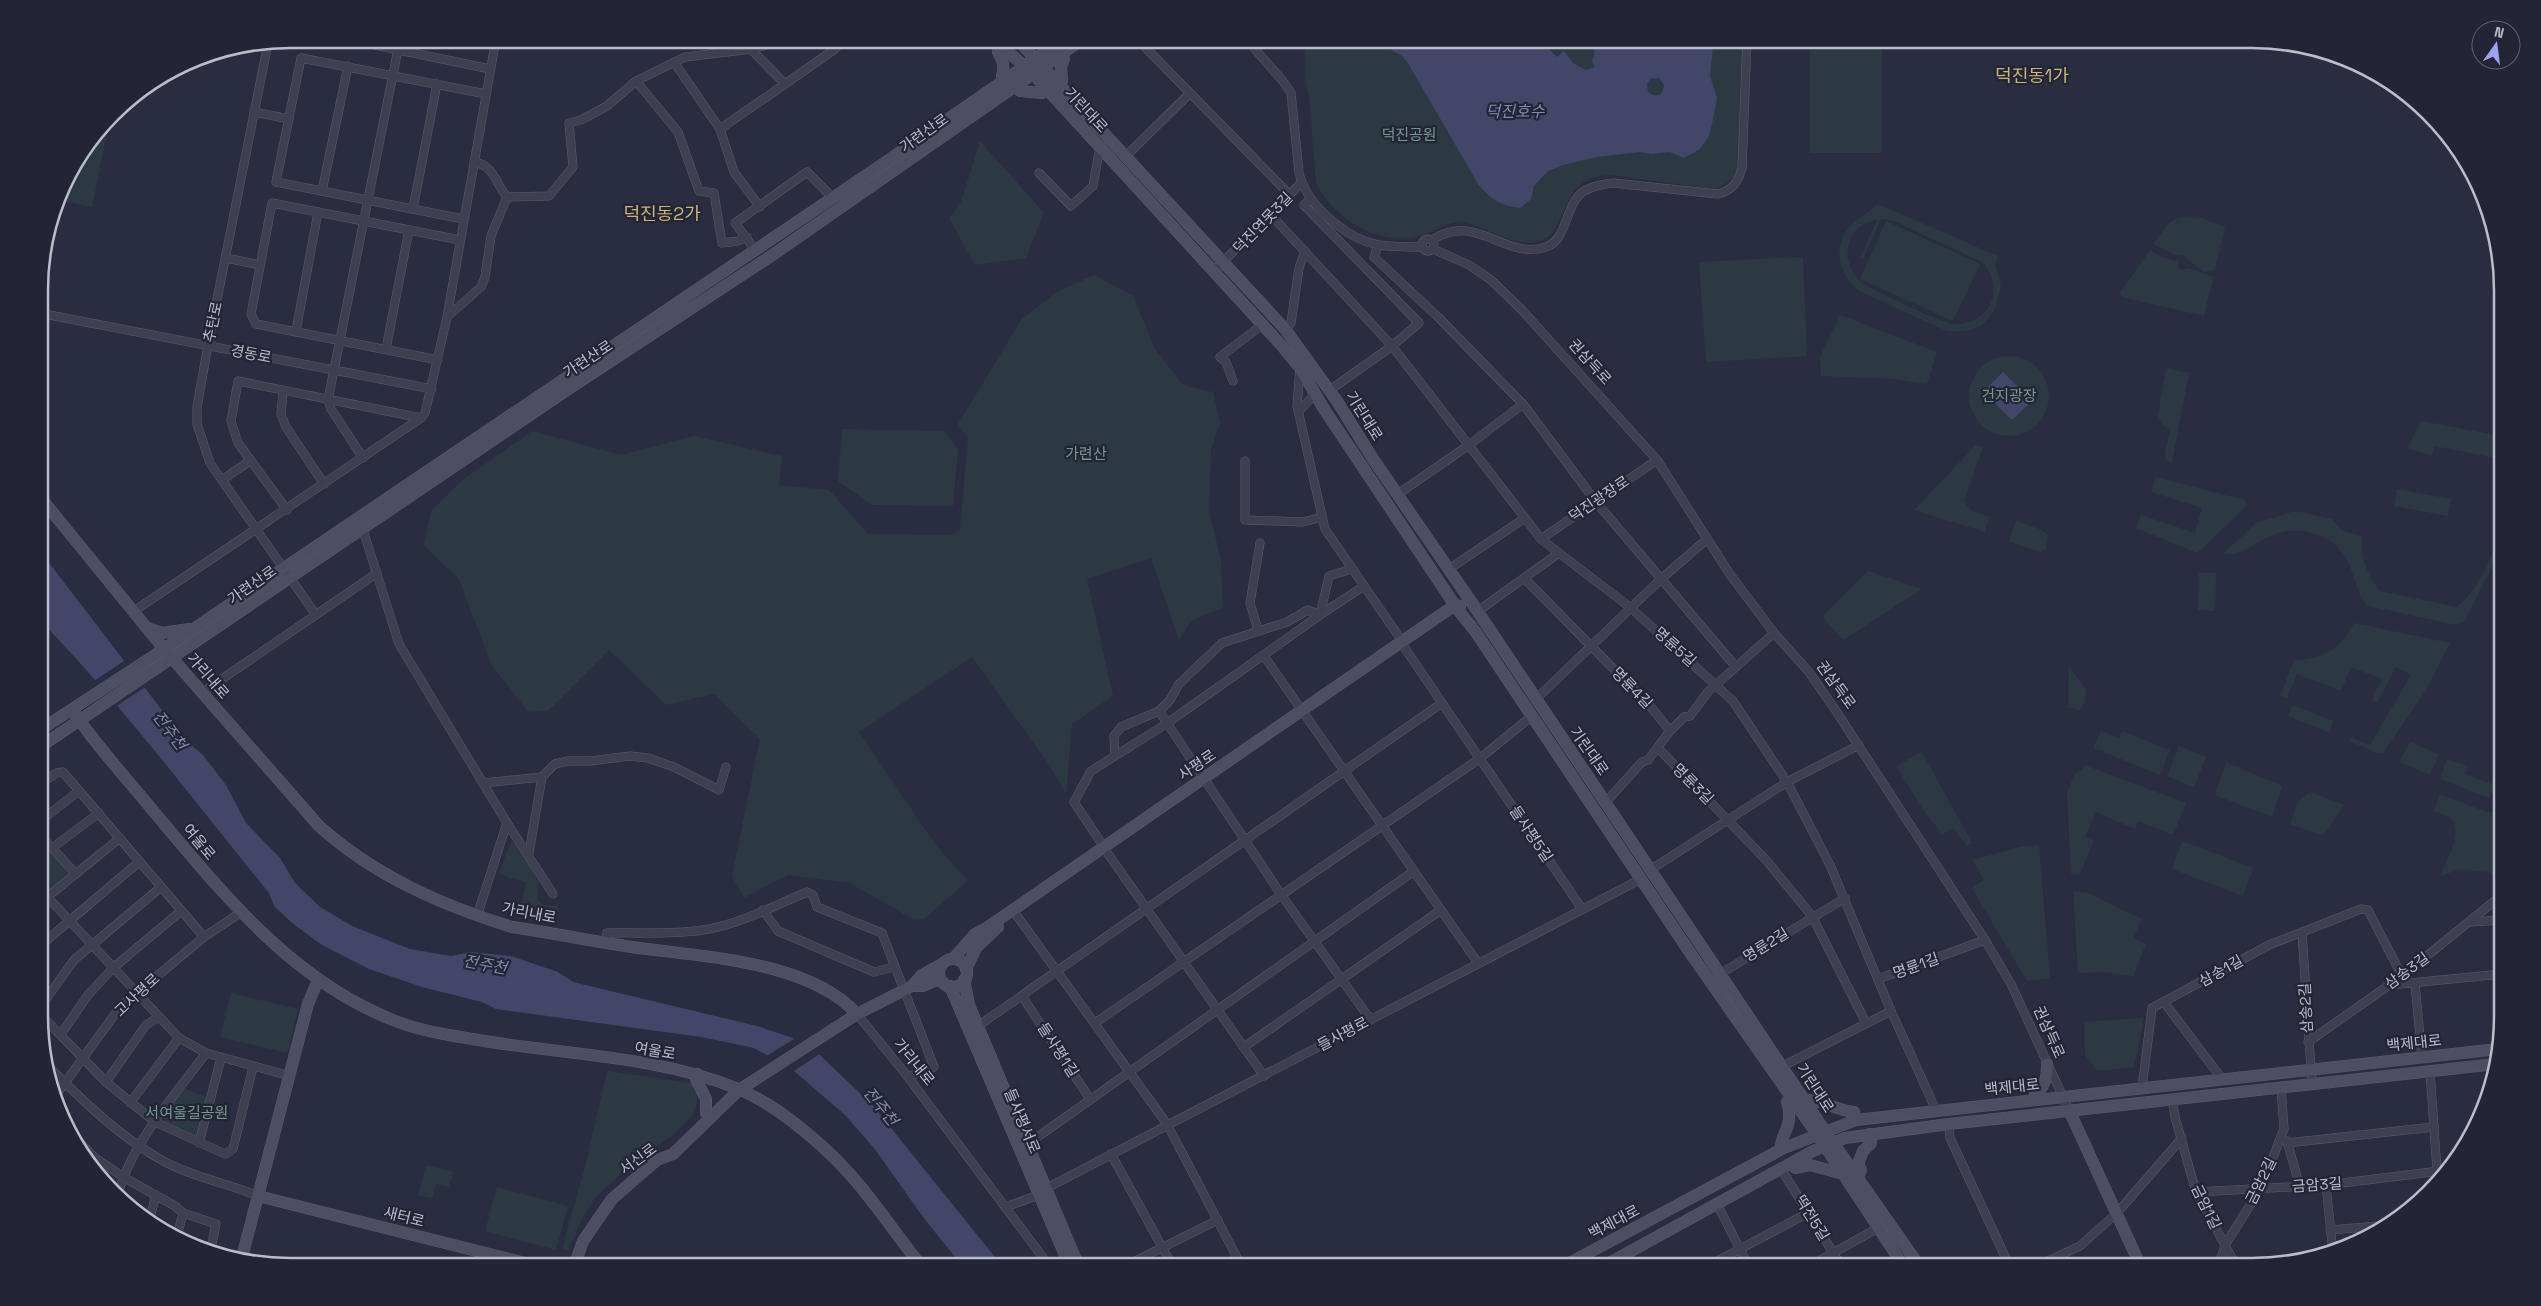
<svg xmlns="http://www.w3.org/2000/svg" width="2541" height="1306" viewBox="0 0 2541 1306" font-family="'Space Grotesk','Noto Sans KR',sans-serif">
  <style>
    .green { fill: #2c3942; fill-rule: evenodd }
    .water { fill: #424668; fill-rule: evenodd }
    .pier { fill: #2a2d41 }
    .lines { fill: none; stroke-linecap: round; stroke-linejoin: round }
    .street-casing { stroke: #5a5b6c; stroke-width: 9 }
    .secondary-casing { stroke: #5a5b6c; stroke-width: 12 }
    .street { stroke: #3e4051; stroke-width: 8 }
    .secondary { stroke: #4d4e64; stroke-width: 11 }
    .labels { text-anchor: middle; stroke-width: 4.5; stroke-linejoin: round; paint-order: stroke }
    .street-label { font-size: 15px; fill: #bcbdcb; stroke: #232537 }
    .park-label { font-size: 15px; fill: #759989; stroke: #232537 }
    .water-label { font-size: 16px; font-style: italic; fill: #868baf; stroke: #232537 }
    .quarter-label { font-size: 18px; fill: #ccb676; stroke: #232537 }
    .rim { fill: none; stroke: #bcbdcb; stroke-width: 2.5 }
  </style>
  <rect width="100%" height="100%" fill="#2a2d41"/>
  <g class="green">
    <path d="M1303,39H1745L1741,164C1736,178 1728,184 1715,189C1690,186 1665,182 1640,179C1630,178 1619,175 1609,175C1557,178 1570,228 1542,240C1517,250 1490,228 1466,223C1448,219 1433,233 1416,237C1378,246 1332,217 1316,183L1309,93C1302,76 1307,57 1303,39Z"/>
    <polygon points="1810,43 1882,44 1882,153 1810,153"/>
    <polygon points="110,119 92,207 59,200 65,178"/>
    <polygon points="980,141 1044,213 1026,258 975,265 949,218 961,202"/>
    <path d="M1878,204L1998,256L1995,266L2001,285L1994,312L1981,326L1966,331H1947L1859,291C1840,276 1832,249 1848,229C1856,219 1868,212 1878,204ZM1881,219L1894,221L1984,263C1992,275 1997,289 1991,303C1985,316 1970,324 1956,324C1940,324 1882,293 1864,285C1839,265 1842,225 1877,220L1860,258L1863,259Z"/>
    <polygon points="2183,216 2201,218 2225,227 2215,269 2205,272 2182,255 2175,255 2153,244 2170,222"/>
    <polygon points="1886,221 1980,264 1953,321 1860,279"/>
    <polygon points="2150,250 2163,258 2178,261 2178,267 2183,270 2188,268 2213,277 2204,316 2122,297 2120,293"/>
    <polygon points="1803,257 1807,356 1706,362 1699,262"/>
    <polygon points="1094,275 1133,296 1155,349 1183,385 1213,392 1220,423 1211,450 1209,510 1221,561 1223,607 1191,621 1179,640 1151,558 1087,579 1113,696 1072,724 1066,794 1048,763 972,657 859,732 935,844 968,881 924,919 914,920 850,883 788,875 744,898 732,876 760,739 714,694 666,705 609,650 549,710 528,712 491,664 459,579 424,546 431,511 460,482 532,431 621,455 694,436 782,456 779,485 829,490 868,534 951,535 960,530 968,438 958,424 1022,319 1055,293"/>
    <polygon points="1840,315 1937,352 1927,384 1894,379 1821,376 1820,357"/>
    <circle cx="2009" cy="396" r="40"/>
    <polygon points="2166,368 2189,373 2172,462 2166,461 2165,454 2170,430 2162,424 2158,416"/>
    <polygon points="2421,421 2501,436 2501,459 2434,446 2432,455 2407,449"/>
    <polygon points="842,429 945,431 958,450 953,506 872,505 838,481"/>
    <polygon points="1976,445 1983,447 1964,501 1970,510 1989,517 1985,532 1914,510"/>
    <polygon points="2156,477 2244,500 2247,506 2197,553 2136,528 2141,515 2195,533 2202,508 2151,492"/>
    <polygon points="2397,489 2451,499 2448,516 2394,506"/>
    <path d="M2295,511L2332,519L2342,531L2362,536C2359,554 2368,577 2380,591L2457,607C2484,584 2494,553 2501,520V551L2464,621L2456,625L2368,606C2352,589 2357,566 2336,546C2318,529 2289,526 2268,537C2250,545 2243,556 2223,554L2256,523Z"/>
    <polygon points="2016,521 2042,530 2048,535 2046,549 2041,552 2009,542"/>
    <polygon points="1868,571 1922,589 1843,640 1822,616"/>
    <polygon points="2199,573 2216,573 2215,611 2198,610"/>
    <path d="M2354,623L2450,643L2424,693L2383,753H2377L2349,741L2351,737L2370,745L2411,675L2395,667L2378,702L2372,700L2382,679L2351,667L2341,691L2297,674L2287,698L2281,695L2294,660C2323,660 2341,648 2354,623Z"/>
    <polygon points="2069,667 2086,689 2085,702 2080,710 2068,707"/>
    <polygon points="2293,705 2333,721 2329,732 2288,716"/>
    <polygon points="2101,731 2119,738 2122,731 2170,750 2160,775 2094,748"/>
    <polygon points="2410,742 2439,754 2430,775 2399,762"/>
    <polygon points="2179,746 2206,757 2194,787 2167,776"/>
    <polygon points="1922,752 1972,843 1967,846 1953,828 1942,834 1924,811 1896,766"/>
    <polygon points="2447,759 2468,766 2465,774 2495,785 2490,798 2440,779"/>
    <polygon points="2226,762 2282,786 2272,817 2215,795"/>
    <polygon points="2087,766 2186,803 2173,835 2138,821 2135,829 2096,812 2085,837 2094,841 2079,875 2071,874 2067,792 2075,774"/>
    <polygon points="2310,792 2344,805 2325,833 2321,835 2290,824 2298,802"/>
    <path d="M2440,794L2484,811L2502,815V883L2500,885L2489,872L2458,870L2440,876C2446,861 2466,829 2449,817C2445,814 2438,813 2434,811Z"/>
    <polygon points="40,840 72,872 48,891 41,882"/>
    <polygon points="2182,841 2253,868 2243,896 2172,869"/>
    <polygon points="512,842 516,842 539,882 537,899 543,905 558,906 555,921 519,912 526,883 499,874 509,845"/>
    <polygon points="2039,845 2050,978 2027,981 1972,888 1984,880 1973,860 2020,847"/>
    <polygon points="2073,891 2087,893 2142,919 2133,938 2146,944 2133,976 2104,972 2078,973"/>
    <polygon points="231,993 298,1009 287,1053 220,1037"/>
    <polygon points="2144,1018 2134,1067 2098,1071 2085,1055 2084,1022"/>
    <polygon points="607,1071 691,1083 698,1089 696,1109 692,1116 673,1135 630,1165 596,1197 583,1217 568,1251 562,1249 585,1167"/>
    <polygon points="182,1088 210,1098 196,1139 165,1124 163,1115"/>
    <polygon points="426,1165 453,1172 449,1187 436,1184 432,1198 418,1195"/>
    <polygon points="497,1187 568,1206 556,1250 485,1231"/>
  </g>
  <g class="water">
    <path d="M1373,39H1539L1557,57L1564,51L1573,63L1586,70L1595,67L1592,61L1595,52L1587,39L1705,40L1713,47L1710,76L1717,98L1712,124L1709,136L1700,149L1684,158L1670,152L1651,154L1640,152L1597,157L1563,165L1548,171L1534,186L1531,199L1520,208C1501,206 1490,199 1478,184L1408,63L1402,56ZM1659,78L1664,85C1664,95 1656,99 1648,92L1647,84L1650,79Z"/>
    <polygon points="2003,372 2032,401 2012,420 1983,392"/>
    <path d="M40,551L184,739L203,755L226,785L246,823L280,858L295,883L320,907L352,926L410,949L451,956L471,952L511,956L558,972L573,982L757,1026L793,1038L820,1055L874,1107L1003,1267H963L923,1217L874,1148L844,1114L794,1071L754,1048L701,1037L496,1009L482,1002L422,987L369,969L322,945L292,923L274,906L269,893C194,801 123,706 40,620Z"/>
  </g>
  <g class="pier">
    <polygon points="127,659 147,686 115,707 94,681"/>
    <polygon points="797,1037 821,1053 791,1073 765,1057"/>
  </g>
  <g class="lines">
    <defs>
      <g id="street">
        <polyline points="346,39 490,69"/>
        <polyline points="474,39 495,43"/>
        <polyline points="1137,39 1290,195"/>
        <path d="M1246,39L1282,80L1291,93L1299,173C1307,206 1347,239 1379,245C1394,247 1408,247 1422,247"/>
        <polyline points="268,43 208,345 197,407 197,424 210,463 316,615"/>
        <polyline points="674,62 720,129 734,172 760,207"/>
        <polyline points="636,81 678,132 699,191 714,193 722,243 738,241 747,237"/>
        <polyline points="785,84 835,49 844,39"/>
        <polyline points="254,112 289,119"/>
        <polyline points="720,129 785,84 741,39"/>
        <polyline points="1126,156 1189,94"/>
        <path d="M474,162C495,166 495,183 507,197L549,196L573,167L569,123L581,120L607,106L636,81L685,57L752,49L788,39"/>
        <polyline points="1039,173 1071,206 1093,186 1100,147"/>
        <polyline points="322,191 348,66"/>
        <polyline points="1311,199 1304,205 1419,323 1392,346 1330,390"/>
        <polyline points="413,209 437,84"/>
        <polyline points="1271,215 1392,346 1525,518"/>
        <polyline points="463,219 276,182 301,58 486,94"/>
        <circle cx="1428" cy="245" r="6"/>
        <path d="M1432,240C1478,211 1504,261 1546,247C1569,239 1564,204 1584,191C1593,186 1603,184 1613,183L1718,194C1733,190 1738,182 1742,168L1747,39"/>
        <polyline points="1378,245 1374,257 1438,317 1523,404 1596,502 1736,667"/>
        <polyline points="1433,249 1469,265 1491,280 1522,310 1657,460 1729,573 1774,633 1809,672 1836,711 1985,940 2011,984 2069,1110"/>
        <polyline points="755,250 735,223 807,172 833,198"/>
        <polyline points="226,258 260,265"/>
        <polyline points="1214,271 1301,183"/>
        <polyline points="39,313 432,389"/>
        <polyline points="447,317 481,287 485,277 491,236 507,197"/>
        <polyline points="1285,329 1291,323 1299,268 1305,251"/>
        <polyline points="296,331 318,212"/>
        <polyline points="386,349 409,230"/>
        <polyline points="438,360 256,324 251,314 272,203 460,240"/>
        <polyline points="1300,368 1297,406 1325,529 1402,641"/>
        <polyline points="1233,381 1226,362 1220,357 1263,324"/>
        <polyline points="283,391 281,414 286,427 324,484"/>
        <polyline points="1299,411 1315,394"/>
        <polyline points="363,458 331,409 328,400 400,39"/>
        <polyline points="1245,461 1245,520 1303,522 1322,517"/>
        <polyline points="222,480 251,460"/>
        <polyline points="1398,494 1469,445 1523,404"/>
        <polyline points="287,510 238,443 231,421 238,381 421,418"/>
        <polyline points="363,530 399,644 507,823 477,916"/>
        <polyline points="1559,553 1631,608 1733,701 1787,782 1830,865 1891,1011 1936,1110"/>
        <polyline points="1449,569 1525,518 1541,539"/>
        <polyline points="1525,579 1651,707 1670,731"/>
        <polyline points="134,611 421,418 425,413 447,317 496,39"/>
        <polyline points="1478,611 1559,553 1541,539 1657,460"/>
        <polyline points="1258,630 1250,603 1260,543"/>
        <polyline points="1404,647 1582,909"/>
        <polyline points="1264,656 1478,963"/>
        <polyline points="203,692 377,573"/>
        <polyline points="1535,700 1661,579 1706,540"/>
        <polyline points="1159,711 1280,893 1370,1019"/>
        <polyline points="1659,749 1766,860 1812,916 1866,1023"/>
        <polyline points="1115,756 1114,736 1121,727 1159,711 1170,700 1179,684 1222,643 1287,622 1308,610 1320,615 1329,576 1352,569"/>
        <polyline points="40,783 57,773 63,772 204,937"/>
        <polyline points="484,783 542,777"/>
        <polyline points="1606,802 1642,762 1648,760 1670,731 1684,717 1690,716 1708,692 1774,633"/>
        <polyline points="40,821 79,791"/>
        <polyline points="507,823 553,894"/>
        <polyline points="40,835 75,873"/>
        <polyline points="1104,847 1074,802 1091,771 1166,724 1320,615 1364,586"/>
        <polyline points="52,848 99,813"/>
        <polyline points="1106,851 1264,1076"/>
        <polyline points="529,853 542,777 555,764 568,761 590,761 630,756 648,758 674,767 719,790 726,767"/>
        <polyline points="1650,870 1787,782 1859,745"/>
        <polyline points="41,890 179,1038 206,1053 290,1076"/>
        <polyline points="41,902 120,838"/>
        <polyline points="763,910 778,931 874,972 894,967"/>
        <polyline points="1017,916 1167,1124 1242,1267"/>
        <polyline points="2470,922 2502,920"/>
        <polyline points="2302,932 2312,1084"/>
        <path d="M605,943L607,933C639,932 671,935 703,930C738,925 774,906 807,892L813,895L817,907L882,933L934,1067L908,1077"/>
        <polyline points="41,945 139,862"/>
        <polyline points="1720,974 1845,898"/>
        <polyline points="1878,979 1985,940"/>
        <polyline points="2415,984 2422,1057"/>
        <polyline points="2390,985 2502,974"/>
        <polyline points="1022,996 1090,1099"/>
        <polyline points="2164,1002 2222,1079"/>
        <polyline points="41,1006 74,960 160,888"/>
        <polyline points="857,1014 908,1077 1050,1267"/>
        <polyline points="41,1015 106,1082 155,1122 225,1154 233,1149 253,1067"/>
        <polyline points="1095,1023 1479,759 1532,716"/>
        <polyline points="978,1026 1442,703"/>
        <polyline points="61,1034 88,995 113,968 181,911"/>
        <polyline points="2308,1042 2402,976 2502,895"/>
        <polyline points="1244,1047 1441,910"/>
        <path d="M44,1062C81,1099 119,1137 165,1162C195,1178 228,1183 258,1196"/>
        <polyline points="1783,1066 1891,1011"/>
        <polyline points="2430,1071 2437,1171"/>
        <polyline points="106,1082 146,1025 159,1017"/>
        <polyline points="2142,1088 2152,1008 2269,945 2361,909 2368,910 2402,976"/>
        <polyline points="54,1098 120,1007 204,937 240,913"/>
        <polyline points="2172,1099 2175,1117 2196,1192 2237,1267"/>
        <polyline points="130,1103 179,1038"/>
        <polyline points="1949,1124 1950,1138 2010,1267"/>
        <polyline points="69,1131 94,1157 123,1177 175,1206 183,1213 216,1224 210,1253"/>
        <polyline points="2287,1141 2300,1187"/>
        <polyline points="199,1143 221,1058"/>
        <polyline points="1029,1143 1414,871"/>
        <polyline points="2287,1143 2434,1127"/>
        <polyline points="1111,1154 1173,1267"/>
        <polyline points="91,1169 94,1157"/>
        <polyline points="1781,1169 1842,1267"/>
        <polyline points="2326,1185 2333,1253"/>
        <polyline points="2196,1192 2326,1185 2448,1170"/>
        <path d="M117,1198C130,1145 174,1096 206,1053"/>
        <polyline points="1717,1204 1749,1267"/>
        <polyline points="1005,1207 1039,1195 1045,1189 1641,879"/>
        <polyline points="149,1221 156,1195"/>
        <polyline points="2330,1230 2391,1225"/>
        <polyline points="176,1240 183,1213"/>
        <polyline points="1627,1254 1633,1267"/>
        <polyline points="2235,1261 2255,1267"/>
        <polyline points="1123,1267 1218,1220"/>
        <polyline points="1706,1267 1808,1213"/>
        <polyline points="1808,1267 1878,1228"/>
        <polyline points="2053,1267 2050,1260 2080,1246 2117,1213 2182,1138"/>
        <polyline points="2215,1267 2222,1256 2225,1245 2261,1188 2284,1129 2281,1087"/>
      </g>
      <g id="secondary">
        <polyline points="994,39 1032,73 1282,346 1300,368 1324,409 1458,610 1475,631 1691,954 1817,1134 1904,1267"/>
        <polyline points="1017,39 1285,329 1337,401 1373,459 1472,603 1825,1131 1920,1267"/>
        <polyline points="1032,39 1048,42 1053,46"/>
        <path d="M1003,47L998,52C1003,61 1005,67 1002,76L1004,81"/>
        <polyline points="1058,85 1062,81 1061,67 1064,59 1060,54"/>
        <polyline points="1015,86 1020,91 1042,93 1046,90"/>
        <path d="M40,497L164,649L319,826C375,876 441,905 512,927C552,933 592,941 632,947C701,957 808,960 857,1014"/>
        <polyline points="147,628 162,633 189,629"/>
        <path d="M75,714C99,749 128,780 155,813C224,895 294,983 398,1022C428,1033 460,1037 491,1042C573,1055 659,1057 736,1088C768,1101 799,1125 824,1148C862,1182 890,1227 922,1267"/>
        <polyline points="40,730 152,657 880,166 1064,39"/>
        <polyline points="40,747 567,390 774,254 1083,39"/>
        <path d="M953,959L975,934L988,927C1143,820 1299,712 1455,605L1460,606"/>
        <circle cx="953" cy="973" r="14"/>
        <polyline points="966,969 976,948 998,927"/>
        <polyline points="964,980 969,1005 1079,1267"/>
        <polyline points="912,986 923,986 937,980 943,982"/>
        <polyline points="950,986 1070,1267"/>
        <polyline points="697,1074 696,1079 706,1099 706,1113 711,1117"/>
        <path d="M1806,1100C1821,1099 1837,1111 1854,1112L1856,1120"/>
        <path d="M2035,1100V1093C2046,1088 2047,1075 2047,1064"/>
        <polyline points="2069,1110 2141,1267"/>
        <path d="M1781,1149C1779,1135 1795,1127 1787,1102L1792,1098"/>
        <polyline points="1792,1163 1795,1168 1810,1165 1843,1174"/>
        <polyline points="1858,1177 1861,1170 1858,1164 1863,1151 1871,1143 1870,1134"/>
        <polyline points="258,1196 541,1267"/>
        <polyline points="241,1261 308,1004 318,980"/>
        <polyline points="574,1267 583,1241 612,1199 657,1160 673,1154 739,1090 857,1014 912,986 922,975 942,964"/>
        <polyline points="907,1267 913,1256"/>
        <polyline points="1562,1267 1784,1148 1856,1120 2498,1049"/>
        <polyline points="1602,1267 1813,1151 1845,1138 1949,1124 2496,1064"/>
      </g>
    </defs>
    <use href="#street" class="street-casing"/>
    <use href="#secondary" class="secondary-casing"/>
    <use href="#street" class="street"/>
    <use href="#secondary" class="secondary"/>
  </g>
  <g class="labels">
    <g class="street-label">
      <text transform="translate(1086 110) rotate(47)" y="5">기린대로</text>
      <text transform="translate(924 133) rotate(-35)" y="5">가련산로</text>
      <text transform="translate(1263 223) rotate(-46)" y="5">덕진연못3길</text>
      <text transform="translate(213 322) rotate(-78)" y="5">추탄로</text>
      <text transform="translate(251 354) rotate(11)" y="5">경동로</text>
      <text transform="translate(588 359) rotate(-33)" y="5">가련산로</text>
      <text transform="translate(1590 362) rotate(48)" y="5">권삼득로</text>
      <text transform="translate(1364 416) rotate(58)" y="5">기린대로</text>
      <text transform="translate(1599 499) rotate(-34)" y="5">덕진광장로</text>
      <text transform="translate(252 585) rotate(-35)" y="5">가련산로</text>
      <text transform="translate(1675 647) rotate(42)" y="5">명륜5길</text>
      <text transform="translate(208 676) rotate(49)" y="5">가리내로</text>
      <text transform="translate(1836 685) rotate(54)" y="5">권삼득로</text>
      <text transform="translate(1632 688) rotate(46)" y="5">명륜4길</text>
      <text transform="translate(1589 751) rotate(55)" y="5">기린대로</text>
      <text transform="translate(1197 765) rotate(-34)" y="5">사평로</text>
      <text transform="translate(1693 784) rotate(45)" y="5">명륜3길</text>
      <text transform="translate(1531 834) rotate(56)" y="5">들사평5길</text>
      <text transform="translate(199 842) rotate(50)" y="5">여울로</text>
      <text transform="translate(529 913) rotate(11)" y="5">가리내로</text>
      <text transform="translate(1766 945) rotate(-32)" y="5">명륜2길</text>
      <text transform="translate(1916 966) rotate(-20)" y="5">명륜1길</text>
      <text transform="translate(2221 971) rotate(-29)" y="5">삼송1길</text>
      <text transform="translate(2407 971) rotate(-36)" y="5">삼송3길</text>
      <text transform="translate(137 995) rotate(-43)" y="5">고사평로</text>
      <text transform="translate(2306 1008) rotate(-93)" y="5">삼송2길</text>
      <text transform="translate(2049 1032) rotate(66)" y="5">권삼득로</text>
      <text transform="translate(1343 1034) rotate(-28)" y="5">들사평로</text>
      <text transform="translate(2414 1043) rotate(-6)" y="5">백제대로</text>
      <text transform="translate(1058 1050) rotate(57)" y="5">들사평1길</text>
      <text transform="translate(655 1051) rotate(10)" y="5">여울로</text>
      <text transform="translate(914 1062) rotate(51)" y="5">가리내로</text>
      <text transform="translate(2012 1087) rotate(-6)" y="5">백제대로</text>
      <text transform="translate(1815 1088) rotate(57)" y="5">기린대로</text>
      <text transform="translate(1022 1121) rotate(67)" y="5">들사평서로</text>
      <text transform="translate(638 1159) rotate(-36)" y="5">서신로</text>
      <text transform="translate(2261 1181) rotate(-64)" y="5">금암2길</text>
      <text transform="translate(2317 1185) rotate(-4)" y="5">금암3길</text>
      <text transform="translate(2206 1207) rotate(64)" y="5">금암1길</text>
      <text transform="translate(404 1217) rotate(14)" y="5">새터로</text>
      <text transform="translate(1812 1218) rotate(58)" y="5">떡전5길</text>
      <text transform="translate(1614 1222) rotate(-28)" y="5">백제대로</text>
    </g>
    <g class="park-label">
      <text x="1409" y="140">덕진공원</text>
      <text x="2009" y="401">건지광장</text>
      <text x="1086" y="459">가련산</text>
      <text x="187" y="1118">서여울길공원</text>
    </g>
    <g class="water-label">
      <text x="1515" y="117">덕진호수</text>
      <text transform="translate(170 730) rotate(53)" y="6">전주천</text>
      <text transform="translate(485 964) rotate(11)" y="6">전주천</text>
      <text transform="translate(881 1106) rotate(51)" y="6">전주천</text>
    </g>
    <g class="quarter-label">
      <text x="2032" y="82">덕진동1가</text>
      <text x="662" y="220">덕진동2가</text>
    </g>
  </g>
  <path d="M0 0H2541V1306H0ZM290 48H2252A242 242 0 0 1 2494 290V1016A242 242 0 0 1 2252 1258H290A242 242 0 0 1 48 1016V290A242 242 0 0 1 290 48Z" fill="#232537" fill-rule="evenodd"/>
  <path class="rim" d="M290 48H2252A242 242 0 0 1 2494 290V1016A242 242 0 0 1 2252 1258H290A242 242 0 0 1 48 1016V290A242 242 0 0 1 290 48Z"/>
  <g transform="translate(2496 45) rotate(14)"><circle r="24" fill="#232537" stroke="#606272"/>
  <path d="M0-4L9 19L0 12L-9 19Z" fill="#9da3ee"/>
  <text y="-8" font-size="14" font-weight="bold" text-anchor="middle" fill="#bcbdcb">N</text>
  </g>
</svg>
